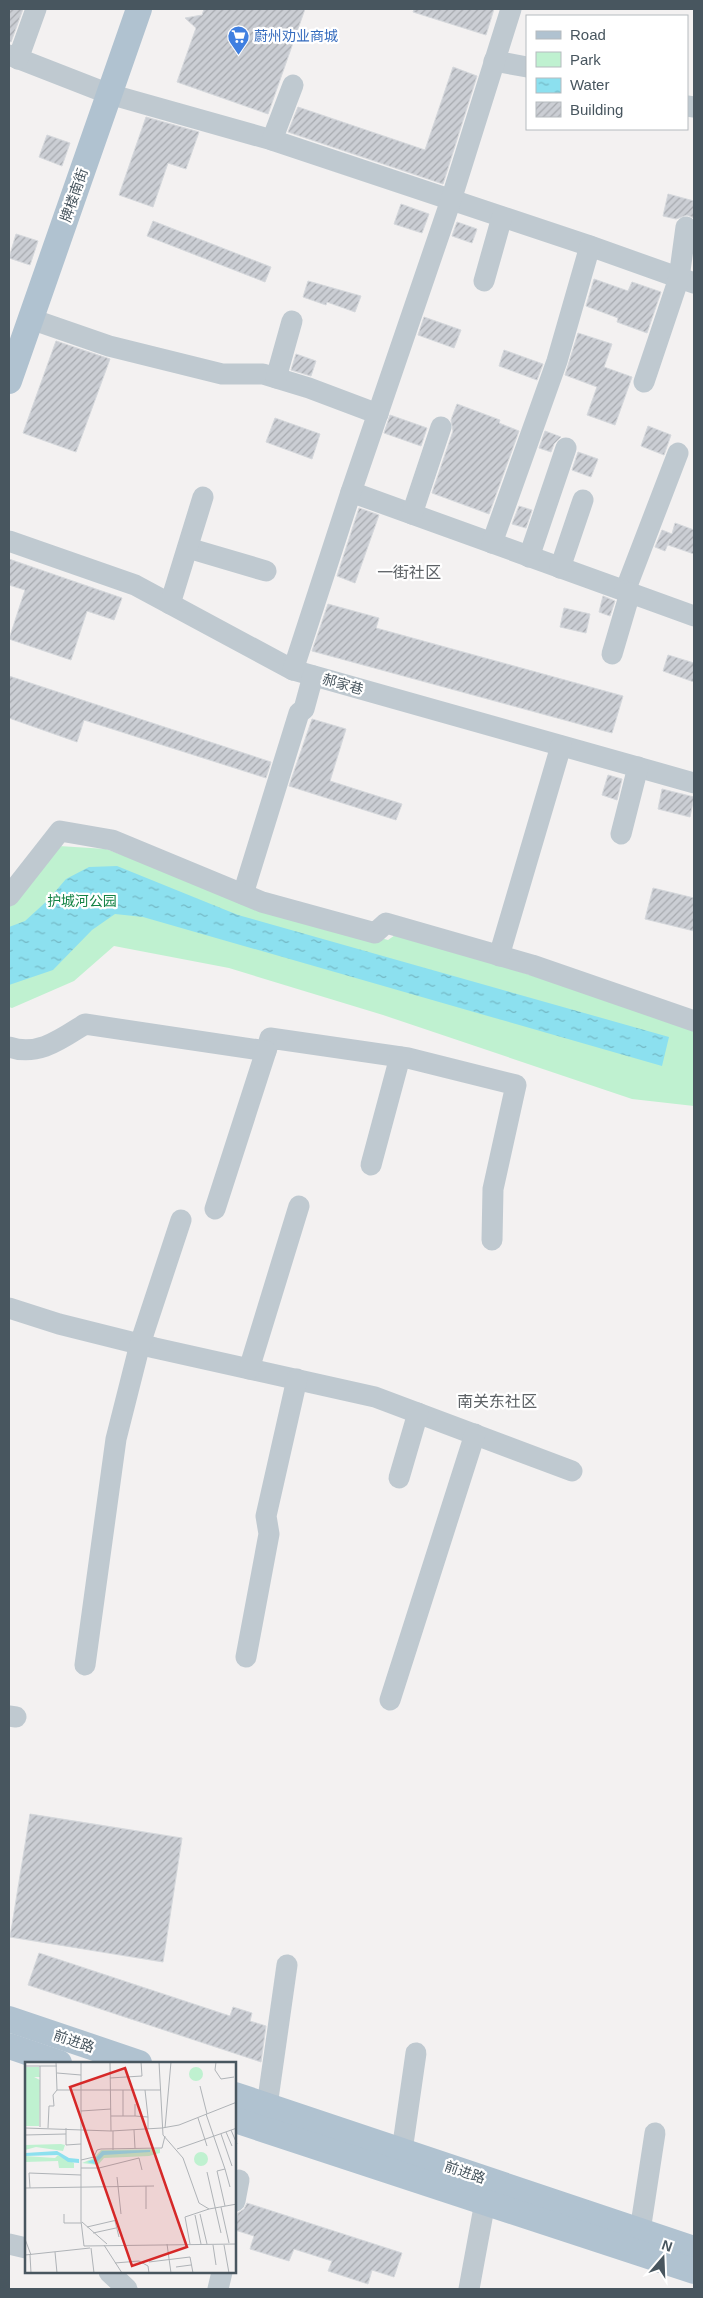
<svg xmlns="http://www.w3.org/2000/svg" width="703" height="2298" viewBox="0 0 703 2298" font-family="Helvetica,'Noto Sans SC',sans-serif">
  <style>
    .green { fill: #bff1d0 }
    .water { fill: url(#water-ripples) }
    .building { fill: url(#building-hatch); stroke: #d5d8dc }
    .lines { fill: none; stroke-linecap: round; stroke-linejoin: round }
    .minor { stroke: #bfc9d0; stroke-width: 21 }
    .major { stroke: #b0c2d0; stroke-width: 26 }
    .labels { text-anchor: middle; stroke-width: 4.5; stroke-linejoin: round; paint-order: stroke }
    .shop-label { font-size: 14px; fill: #366cbe; stroke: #fff; text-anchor: start }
    .street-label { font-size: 14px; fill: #48565f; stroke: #fff }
    .park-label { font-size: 14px; fill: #158446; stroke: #fff }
    .quarter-label { font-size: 16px; fill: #5d6266; stroke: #fff }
    .inset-road { fill: none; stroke: #afb3b7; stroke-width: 1 }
    .view { fill: #d62828; fill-opacity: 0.15; stroke: #d62828; stroke-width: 2.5 }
    .inset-edge { fill: none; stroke: #48565f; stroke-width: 2.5 }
  </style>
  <defs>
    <pattern id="water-ripples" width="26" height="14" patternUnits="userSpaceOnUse" patternTransform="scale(1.25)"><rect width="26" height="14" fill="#8ce0ef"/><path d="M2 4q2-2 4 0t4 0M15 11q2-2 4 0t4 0" fill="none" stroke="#74b8c5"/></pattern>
    <pattern id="building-hatch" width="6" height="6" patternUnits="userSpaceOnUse" patternTransform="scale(1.25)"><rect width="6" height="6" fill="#cbced4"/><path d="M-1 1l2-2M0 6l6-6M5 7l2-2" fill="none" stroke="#a7aaaf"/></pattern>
  </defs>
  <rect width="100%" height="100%" fill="#f3f1f1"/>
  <polygon class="green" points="59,846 106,849 246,900 388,940 398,933 694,1027 694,1106 632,1099 383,1015 229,968 114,946 74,981 12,1008 9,1007 9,902"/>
  <polygon class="water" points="117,866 238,915 669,1037 662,1066 143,917 115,914 92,930 53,970 9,985 9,927 25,921 48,900 66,879 89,867"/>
  <g class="building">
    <polygon points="9,9 23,9 11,42 9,41"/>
    <polygon points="204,9 305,9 268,114 177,82 196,28 185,18 202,15"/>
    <polygon points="414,9 494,9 486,35 413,12"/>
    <polygon points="453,67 477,76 443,184 288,132 298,107 425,150"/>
    <polygon points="146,117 199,132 186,169 168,163 153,207 119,195"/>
    <polygon points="47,135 70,143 62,166 39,157"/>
    <polygon points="668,194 694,201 694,218 687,215 676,219 663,216"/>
    <polygon points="401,204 429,214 422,233 394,224"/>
    <polygon points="153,221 271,267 265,282 147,236"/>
    <polygon points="457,222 477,229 472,243 452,236"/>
    <polygon points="16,234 38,241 30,265 9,258"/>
    <polygon points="594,279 628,291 632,282 661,292 647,333 617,322 618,318 586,306"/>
    <polygon points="308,281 361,296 355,312 327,302 326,305 303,297"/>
    <polygon points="424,317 461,330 454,348 418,335"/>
    <polygon points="578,333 612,344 604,367 632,377 615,425 587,415 597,387 565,375"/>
    <polygon points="56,341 110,359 76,452 23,433"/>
    <polygon points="504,350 543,364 537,380 499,366"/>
    <polygon points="296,354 316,361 311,376 291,370"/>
    <polygon points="457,404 500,420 499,423 519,431 489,514 432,493 453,431 451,420"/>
    <polygon points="390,415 427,428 421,446 384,433"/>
    <polygon points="275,418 320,434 312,459 266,442"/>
    <polygon points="648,426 671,435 664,455 641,446"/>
    <polygon points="545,431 561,437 554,444 551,452 539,448"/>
    <polygon points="578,452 598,459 591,477 572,470"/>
    <polygon points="519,506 532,510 526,528 512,524"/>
    <polygon points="359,508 379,515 355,583 337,576"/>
    <polygon points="675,523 694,530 694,554 668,545 670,539 665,551 655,547 662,530 672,534"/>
    <polygon points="9,559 122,598 114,620 87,611 71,660 9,639 25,590 9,585"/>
    <polygon points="603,596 615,601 610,616 599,612"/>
    <polygon points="328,604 379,618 376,628 623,696 612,733 312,651"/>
    <polygon points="564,608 590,614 586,633 560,627"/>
    <polygon points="668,655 694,663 694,682 663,671"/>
    <polygon points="9,676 271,762 266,778 84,720 77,742 9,718"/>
    <polygon points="312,719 346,729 330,781 402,804 396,820 289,786"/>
    <polygon points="608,775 622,779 617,800 602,795"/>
    <polygon points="662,789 694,797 690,817 658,809"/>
    <polygon points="653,888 694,898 694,931 645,919"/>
    <polygon points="30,1814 182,1838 163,1962 10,1937"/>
    <polygon points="39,1953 230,2016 233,2007 252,2013 250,2021 266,2026 261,2062 28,1985"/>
    <polygon points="247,2203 402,2253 394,2277 372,2270 368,2284 328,2271 332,2261 294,2249 289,2261 250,2249 254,2236 235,2230 238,2213 244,2209"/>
  </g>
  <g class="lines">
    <g class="minor">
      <polyline points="9,55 109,94 272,140 590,246 694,283"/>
      <polyline points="18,59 36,9"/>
      <polyline points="494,61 527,67"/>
      <polyline points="687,106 694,107"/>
      <polyline points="272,140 293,85"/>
      <polyline points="484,281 502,217"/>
      <polyline points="31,319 109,346 222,374 263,374 309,388 378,414"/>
      <polyline points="276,378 292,321"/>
      <polyline points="644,382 679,278 686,227"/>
      <polyline points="351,492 625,591 678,453"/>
      <polyline points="412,514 441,427"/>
      <polyline points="9,541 135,585 293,670 694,783"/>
      <polyline points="492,543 557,361 590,246"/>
      <polyline points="188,548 266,571"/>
      <polyline points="529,557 566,448"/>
      <polyline points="560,568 583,500"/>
      <polyline points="625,591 694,616"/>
      <polyline points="170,604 203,497"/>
      <polyline points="612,654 630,593"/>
      <polyline points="293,670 351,492 451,200 511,9"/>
      <polyline points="621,834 638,767"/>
      <polyline points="243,894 299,713 304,709 313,676"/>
      <polyline points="9,896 60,831 112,840 262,902 375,933 386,923 532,965 694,1021"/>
      <polyline points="499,956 561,746"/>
      <path d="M9,1047C38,1057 61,1039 85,1024L266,1051L270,1038L408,1058L516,1085L493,1189L492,1240"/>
      <polyline points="371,1165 400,1057"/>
      <polyline points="215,1209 266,1051"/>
      <polyline points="9,1308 59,1324 155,1348 375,1397 572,1471"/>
      <polyline points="249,1369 299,1206"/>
      <polyline points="399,1478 418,1413"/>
      <polyline points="246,1657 269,1534 266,1516 297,1379"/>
      <polyline points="85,1665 116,1439 140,1344 181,1220"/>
      <polyline points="390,1700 475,1434"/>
      <polyline points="9,1716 16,1717"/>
      <polyline points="267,2106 287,1965"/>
      <polyline points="402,2151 416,2053"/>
      <polyline points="235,2201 239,2180"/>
      <polyline points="640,2231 655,2133"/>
      <polyline points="9,2244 26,2248"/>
      <polyline points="109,2272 127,2289"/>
      <polyline points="218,2289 222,2272"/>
      <polyline points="469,2289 485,2202 486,2186"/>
    </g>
    <g class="major">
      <polyline points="9,381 139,9"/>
      <polyline points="9,2019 139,2063"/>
      <polyline points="9,2046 59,2063"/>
      <polyline points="235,2095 694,2249"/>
      <polyline points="235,2120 694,2271"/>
    </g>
  </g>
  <defs>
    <symbol id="supermarket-pin" viewBox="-11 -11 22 30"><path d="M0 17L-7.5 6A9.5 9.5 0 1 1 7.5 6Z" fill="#3f7fe0" stroke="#fff"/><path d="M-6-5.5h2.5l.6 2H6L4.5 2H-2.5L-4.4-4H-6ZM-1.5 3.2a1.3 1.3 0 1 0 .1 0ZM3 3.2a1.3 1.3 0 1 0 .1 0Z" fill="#fff"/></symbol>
  </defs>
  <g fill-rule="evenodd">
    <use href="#supermarket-pin" x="226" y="24" width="25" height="34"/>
  </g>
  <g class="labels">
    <g class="shop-label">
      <text x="254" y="41">蔚州劝业商城</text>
    </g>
    <g class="street-label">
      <text transform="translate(74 195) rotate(-71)" y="5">牌楼南街</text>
      <text transform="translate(343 684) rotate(16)" y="5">郝家巷</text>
      <text transform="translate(74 2041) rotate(19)" y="5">前进路</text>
      <text transform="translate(465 2172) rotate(19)" y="5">前进路</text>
    </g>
    <g class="park-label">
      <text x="82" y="906">护城河公园</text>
    </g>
    <g class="quarter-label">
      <text x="409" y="578">一街社区</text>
      <text x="497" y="1407">南关东社区</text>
    </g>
  </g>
  <g transform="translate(25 2062)">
    <rect width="211" height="211" fill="#f3f1f1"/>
    <path d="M0,5H14L15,15H9L15,18L14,64H0ZM164 12a7 7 0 1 1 14 0a7 7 0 1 1-14 0ZM36,82L40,83L38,89L11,85L0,88V83ZM135,87V91L124,94L79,96L73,103L57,101L69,96L76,88ZM169 97a7 7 0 1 1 14 0a7 7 0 1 1-14 0ZM33,93L49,101V106H34L33,99L0,100V94L30,96Z" fill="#bff1d0"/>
    <path d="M125,88V90L79,93L70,102L62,100L70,97L77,89ZM32,89L44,96L54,97V101L43,100L33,93L0,94V91Z" fill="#8ce0ef"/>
    <path class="inset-road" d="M56,0V159L59,184L212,182M85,0L86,69M134,0L138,73L158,96L174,141L184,147L212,142M191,0L190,8L196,17L209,15M0,4H32M32,11L56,13M85,16L117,14L116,0M175,24L182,52M32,28H135M98,28V54M120,28L123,55M56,49L86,47M181,52L200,107L192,109L200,144M86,54H110V42M110,54L123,55V67M173,56L182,84M15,65V4M0,66L86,69L137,66L154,63L212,40M23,66L24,44H29L28,33L32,28L31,0M140,66L146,0M109,68L110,86M206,68L212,82M88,69V88M201,70L207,84M41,72V83L56,82M196,72L207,104M0,73L41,72V66M152,87L212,66M56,98L69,95L72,88L76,87L137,86L140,74M56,106H74L114,96L117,108M200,107L205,125M182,110L196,171M92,115L96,152M121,124V147M0,126L129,124M5,126L4,111L56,113M196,145L204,181M39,152V161H56M175,152L182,182M170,153L176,182M90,159L94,175M57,160L82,182M62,165L92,158M68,171L91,166M0,177L6,193M142,182L146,211M165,182L160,155L184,147M79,183L97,211M188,183L191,203M199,183L204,211M66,186L69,211M30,190L32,211M0,193L65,186M5,193L6,211M124,200L165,195L168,211M90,201L114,199L123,204L124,211M151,205L166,203"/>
    <path class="view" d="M100,6L162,185L107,204L45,25Z"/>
    <rect width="211" height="211" class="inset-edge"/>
  </g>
  <rect width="703" height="2298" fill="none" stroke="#48565f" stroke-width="20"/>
  <rect x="526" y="15" width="162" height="115" fill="#ffffff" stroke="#b6bbbf"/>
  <rect x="536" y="31" width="25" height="8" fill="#b0c2d0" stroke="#b6bbbf"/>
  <text x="570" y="40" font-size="15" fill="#48565f">Road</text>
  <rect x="536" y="52" width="25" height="15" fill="#bff1d0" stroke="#b6bbbf"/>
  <text x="570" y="65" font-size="15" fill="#48565f">Park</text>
  <rect x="536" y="78" width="25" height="15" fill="url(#water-ripples)" stroke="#b6bbbf"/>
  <text x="570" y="90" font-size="15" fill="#48565f">Water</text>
  <rect x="536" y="102" width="25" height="15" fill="url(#building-hatch)" stroke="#b6bbbf"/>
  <text x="570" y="115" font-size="15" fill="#48565f">Building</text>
  <g transform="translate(663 2258) rotate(19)" stroke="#ffffff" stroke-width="4" paint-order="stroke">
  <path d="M0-4L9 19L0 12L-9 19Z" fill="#48565f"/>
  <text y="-8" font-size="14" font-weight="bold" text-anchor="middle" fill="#48565f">N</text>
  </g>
</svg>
